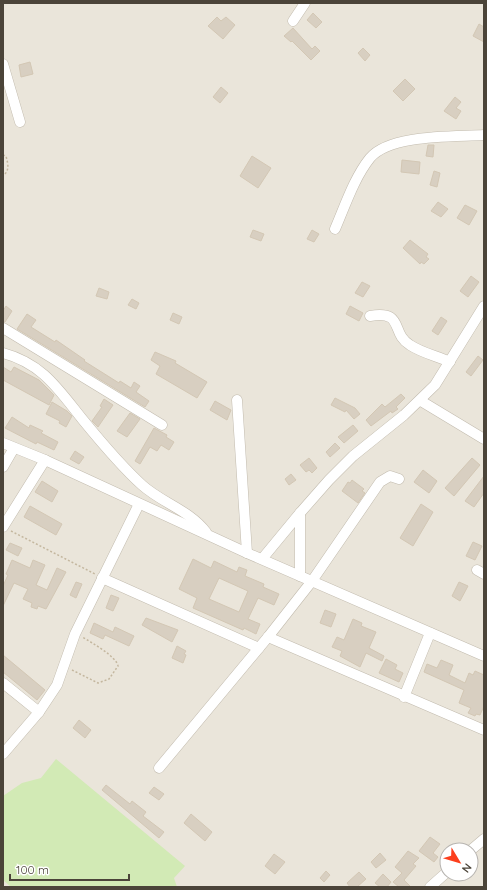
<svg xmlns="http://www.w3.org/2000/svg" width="487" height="890" viewBox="0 0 487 890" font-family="Quicksand,sans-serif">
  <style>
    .residential { fill: #eae5da; fill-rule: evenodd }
    .green { fill: #d2eab5 }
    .building { fill: #d8cfc1; stroke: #d3c7b4; fill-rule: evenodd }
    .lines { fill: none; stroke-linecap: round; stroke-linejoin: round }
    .minor-casing { stroke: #c2bbae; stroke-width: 11 }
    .path { stroke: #c4b79f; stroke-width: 1.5; stroke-dasharray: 2 2; stroke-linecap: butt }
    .minor { stroke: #fff; stroke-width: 10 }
  </style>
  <rect width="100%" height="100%" fill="#f6f3ec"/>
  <path class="residential" d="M3,3H484V887H3ZM447,850H471V874H447Z"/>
  <polygon class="green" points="56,759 185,866 174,878 177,887 11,887 3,880 3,796 22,783 41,778"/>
  <g class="building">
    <polygon points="313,13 322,22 316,28 307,20"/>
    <polygon points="217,17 221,21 226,17 235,25 223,39 208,26"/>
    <polygon points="479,24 484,27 484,42 473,36"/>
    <polygon points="293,28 312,49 315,46 320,51 311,60 292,41 291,42 284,36"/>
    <polygon points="363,48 370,55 365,61 358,53"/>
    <polygon points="30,62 33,74 21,77 19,65"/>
    <polygon points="405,79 415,89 403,101 393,91"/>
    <polygon points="221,87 228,93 220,103 213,97"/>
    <polygon points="455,97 461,102 456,108 461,111 456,119 444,111"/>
    <polygon points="428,145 434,145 433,157 426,156"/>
    <polygon points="252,156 271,168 258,188 240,176"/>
    <polygon points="402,160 420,162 419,174 401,172"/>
    <polygon points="434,171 440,173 437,187 430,185"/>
    <polygon points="438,202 448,209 441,217 431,211"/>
    <polygon points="465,205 477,211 469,225 457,218"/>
    <polygon points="253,230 264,234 261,241 250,237"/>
    <polygon points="312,230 319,234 314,242 307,239"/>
    <polygon points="410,240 428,254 426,257 429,259 424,264 421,262 420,264 403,248"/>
    <polygon points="471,276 479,282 468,297 460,291"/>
    <polygon points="362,282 370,286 363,297 355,293"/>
    <polygon points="99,288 109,292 107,299 96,296"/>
    <polygon points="132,299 139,303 136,309 128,305"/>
    <polygon points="6,306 12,311 5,322 3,322 3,311"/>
    <polygon points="350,306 363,313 359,321 346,314"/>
    <polygon points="173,313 182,317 179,324 170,320"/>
    <polygon points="27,314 36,320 31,327 55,342 56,340 85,360 84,361 119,383 120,381 131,388 134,382 140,386 136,392 149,401 145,407 17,329"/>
    <polygon points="441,317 447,321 438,335 432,331"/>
    <polygon points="155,352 176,361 175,363 207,382 197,398 156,374 160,366 151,360"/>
    <polygon points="478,356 483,360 471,376 466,372"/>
    <polygon points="3,367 11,372 14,367 39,380 54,395 49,405 3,380"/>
    <polygon points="401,394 405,398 396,407 398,409 392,413 391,411 371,426 366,420 382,404 385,407"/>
    <polygon points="335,398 355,408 360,414 354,419 346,410 345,412 331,405"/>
    <polygon points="104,399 113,405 98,427 92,421 102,407 100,406"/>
    <polygon points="215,401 231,410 227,420 210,410"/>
    <polygon points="52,402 67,411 72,416 66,427 59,423 60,421 46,414"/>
    <polygon points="130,413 140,419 127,437 117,431"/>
    <polygon points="12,417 29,428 30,425 43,431 41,433 58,442 54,450 37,442 36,444 5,428"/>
    <polygon points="353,425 358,431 344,443 338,437"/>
    <polygon points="154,428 167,435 166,437 174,442 169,450 161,445 157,451 150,447 140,464 135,461"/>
    <polygon points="335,443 340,448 330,457 326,452"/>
    <polygon points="75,451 84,457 79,464 70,459"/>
    <polygon points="309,458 317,468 312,473 309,470 306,472 300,465"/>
    <polygon points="472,458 480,465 454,496 445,488"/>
    <polygon points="423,470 437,481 429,493 414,482"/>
    <polygon points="291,474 296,480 289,485 285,479"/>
    <polygon points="484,476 484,493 474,507 465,501"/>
    <polygon points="352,480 364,489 362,491 365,493 358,503 342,491 348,482 350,483"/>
    <polygon points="42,481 58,491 52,502 35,492"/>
    <polygon points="421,504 433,512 413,546 400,538"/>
    <polygon points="30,506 62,524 56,535 24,517"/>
    <polygon points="473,542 482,546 475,560 466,556"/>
    <polygon points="10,543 22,548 18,556 6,550"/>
    <path d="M193,559L211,568L214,561L237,572L239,567L247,570L245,576L264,584L263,587L279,594L274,605L258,598L248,619L260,624L256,634L244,628L243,630L193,608L197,598L179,589ZM219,578L248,591L239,612L209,599Z"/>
    <polygon points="12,560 30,568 33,560 45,565 36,585 47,590 57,568 66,572 46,609 38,606 37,609 31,607 32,603 23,599 28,589 14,583 3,606 3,586 8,575 6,574"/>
    <polygon points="76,582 82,584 76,598 70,595"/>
    <polygon points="459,582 468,586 460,601 452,596"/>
    <polygon points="111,595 119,598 113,611 106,608"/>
    <polygon points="325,610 336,614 331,627 320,623"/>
    <polygon points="146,618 178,630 172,642 142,625"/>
    <polygon points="353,619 362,623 361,626 376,632 369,648 384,656 382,661 366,653 360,667 340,656 342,651 332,647 337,637 344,640"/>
    <polygon points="94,623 113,632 115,627 134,636 129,646 105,635 103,639 90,633"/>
    <polygon points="177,646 186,651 184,654 186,655 183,663 172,658"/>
    <polygon points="3,655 45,690 37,700 3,672"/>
    <polygon points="386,659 397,665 395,669 403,673 399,682 379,673"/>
    <polygon points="441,660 453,665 449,675 465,683 469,673 473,675 475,671 484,675 484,706 480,715 476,714 475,716 468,713 471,708 459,703 464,690 424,672 427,664 437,668"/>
    <polygon points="79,720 91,730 85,738 73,728"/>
    <polygon points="106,785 130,804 132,801 146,812 143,816 164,832 159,838 102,790"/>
    <polygon points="154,787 164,794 159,800 149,793"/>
    <polygon points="191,814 212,832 205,841 184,823"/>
    <polygon points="430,837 440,844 433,853 438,857 434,862 419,851"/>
    <polygon points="408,851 419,858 413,864 416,866 404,880 411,887 399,887 393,882 402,873 395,867"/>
    <polygon points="380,853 386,860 376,868 371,862"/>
    <polygon points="274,854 285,862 275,874 265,866"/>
    <polygon points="326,871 330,875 324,882 320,878"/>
    <polygon points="359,872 366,879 357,887 350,887 347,883"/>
    <polygon points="383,874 391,882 387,887 380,887 375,883"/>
  </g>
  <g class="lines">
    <defs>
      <g id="minor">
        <polyline points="293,21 305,3"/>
        <polyline points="3,64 20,122"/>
        <path d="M335,229C345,206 354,178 370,158C390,134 454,137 484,135"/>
        <path d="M370,316C405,310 390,333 410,345C422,353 437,356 450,362"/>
        <polyline points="3,328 162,425"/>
        <path d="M3,353C43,364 58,389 83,420C101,442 121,466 142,485C162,503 189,510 206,532"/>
        <polyline points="237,400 247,553"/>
        <polyline points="421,401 484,439"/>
        <polyline points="3,443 45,460 247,553 484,656"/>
        <polyline points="3,467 14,448"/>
        <polyline points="300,513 329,480 353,456 404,415 435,385 484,306"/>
        <polyline points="3,527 45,460"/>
        <polyline points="262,559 300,513 300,576"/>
        <polyline points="477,570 484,574"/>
        <polyline points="102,578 259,648"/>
        <polyline points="268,637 484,730"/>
        <polyline points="3,683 39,712 3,754"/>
        <polyline points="404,697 430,633"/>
        <polyline points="39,712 57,685 75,634 139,504"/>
        <polyline points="159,768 268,637 312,581 380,482 390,476 399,479"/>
        <polyline points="471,850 484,839"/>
        <polyline points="430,887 447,872"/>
      </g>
    </defs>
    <use href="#minor" class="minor-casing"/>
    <g class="path">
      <path d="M3,155L6,156C8,164 10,170 3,176"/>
      <polyline points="11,531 95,574"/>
      <path d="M72,670L98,683L109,679L118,666C117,657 91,642 82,637"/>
    </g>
    <use href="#minor" class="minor"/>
  </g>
  <rect width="487" height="890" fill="none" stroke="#4b4439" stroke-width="8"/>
  <g transform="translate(459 862) rotate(128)"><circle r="19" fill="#ffffff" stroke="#b7b4b0"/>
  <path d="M0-3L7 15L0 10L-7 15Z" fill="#fc3f1d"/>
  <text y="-6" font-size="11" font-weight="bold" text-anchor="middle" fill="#4b4439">N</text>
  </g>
  <path d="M10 874v6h119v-6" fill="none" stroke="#4b4439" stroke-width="2"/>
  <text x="16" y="874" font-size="12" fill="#4b4439" stroke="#ffffff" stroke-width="3" paint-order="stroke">100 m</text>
</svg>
